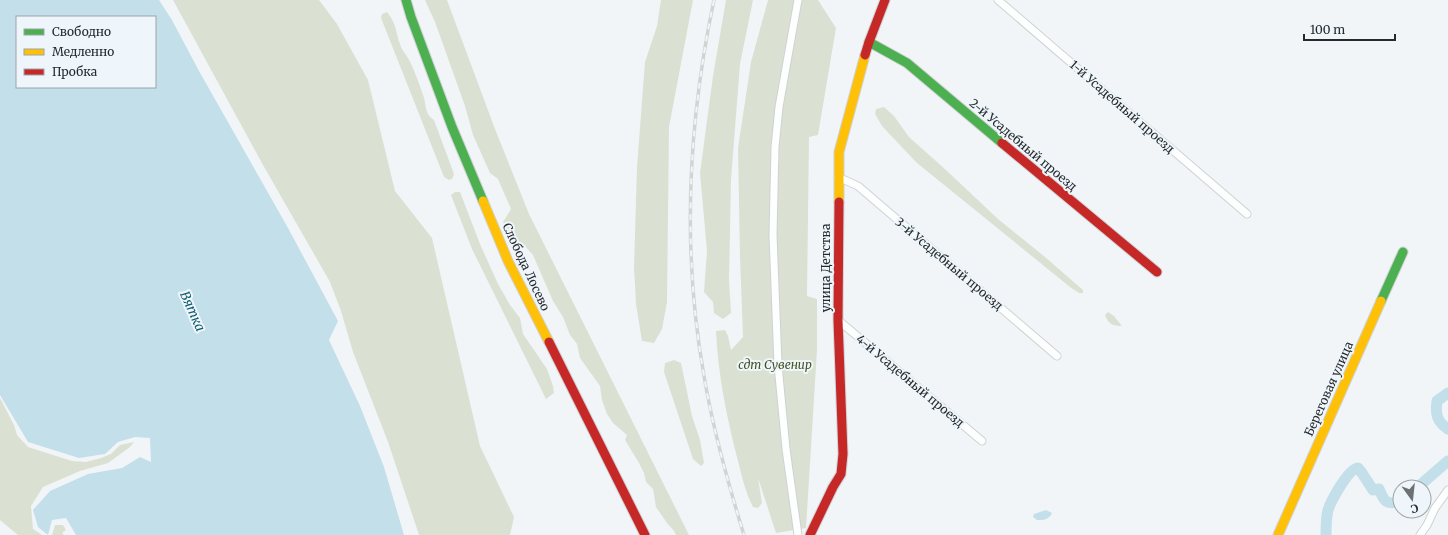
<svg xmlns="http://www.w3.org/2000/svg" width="1448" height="535" viewBox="0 0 1448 535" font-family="Merriweather,serif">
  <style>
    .green { fill: #dae1d3 }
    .water { fill: #c3dfea; fill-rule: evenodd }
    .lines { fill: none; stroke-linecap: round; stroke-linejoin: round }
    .river { stroke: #c3dfea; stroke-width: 11 }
    .street-casing { stroke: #cfd2d4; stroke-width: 9 }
    .fast-casing { stroke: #cfd2d4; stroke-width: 11 }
    .slow-casing { stroke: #cfd2d4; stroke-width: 11 }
    .jam-casing { stroke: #cfd2d4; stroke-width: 11 }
    .street { stroke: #fdfefe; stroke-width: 7 }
    .fast { stroke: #4caf50; stroke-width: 9 }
    .slow { stroke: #ffc107; stroke-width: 9 }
    .jam { stroke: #c62828; stroke-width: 9 }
    .rail-casing { stroke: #d2d3d3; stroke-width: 3.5 }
    .rail { stroke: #eef6fb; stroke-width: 2; stroke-dasharray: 6; stroke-linecap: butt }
    .labels { text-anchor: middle; stroke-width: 4; stroke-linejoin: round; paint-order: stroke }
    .street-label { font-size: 12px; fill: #272a2c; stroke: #eef6fb }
    .park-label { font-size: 12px; font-style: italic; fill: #44511f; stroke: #eef6fb }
    .water-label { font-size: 13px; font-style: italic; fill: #0f5a6f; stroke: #eef6fb }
  </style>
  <rect width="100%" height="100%" fill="#f1f5f8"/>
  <g class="green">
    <polygon points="173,0 319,0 337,24 368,80 395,191 432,238 480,446 514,517 510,535 419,535 388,442 353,352 341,311 330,282 263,165"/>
    <polygon points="425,0 447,0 495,129 529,214 689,535 676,535 674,531 667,523 656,507 653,489 646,482 644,473 639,463 625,440 627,435 613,423 607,414 602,400 600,386 580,358 577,344 570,335 563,317 553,301 533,255 522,243 514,247 503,222 511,209 498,179 490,173 473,135 465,106 435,22"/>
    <polygon points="661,0 693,0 669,127 667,302 662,329 654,343 642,341 636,304 634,267 637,167 645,62 657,26"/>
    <polygon points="726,0 753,0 740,64 731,180 729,280 731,313 723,319 714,313 713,302 704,292 707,251 700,173 713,76"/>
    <path d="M768,0H818L836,28L818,135L809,137L807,296L817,299V350L806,528L776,533L758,478L762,503L758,508L753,507C745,492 742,476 738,461C727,419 718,375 716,331L725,330L728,336L731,350L743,337L740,257L738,148L751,62Z"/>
    <path d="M387,12C397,25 395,30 400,44C401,49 405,53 408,58C414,69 419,83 423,95C427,105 424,114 434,120L454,174L452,179L449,180L444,177L381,18L382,14Z"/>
    <polygon points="884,107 894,116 909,137 946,170 998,219 1045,257 1083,290 1083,293 1079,293 1070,287 917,163 882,126 875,114 876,109"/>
    <polygon points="455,192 460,192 480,244 498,284 510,305 520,318 523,334 547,369 553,386 554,393 546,399 472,249 451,195"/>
    <path d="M1108,312L1114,316L1122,326C1113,326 1108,324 1105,315Z"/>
    <polygon points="674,360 681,363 692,416 700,440 704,463 701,466 693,459 664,372 665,363"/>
    <polygon points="0,398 14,425 17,435 28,447 72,461 86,462 101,458 111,454 120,445 134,442 130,447 108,463 80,471 43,487 31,506 33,529 42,535 18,535 0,520"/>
    <polygon points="55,525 63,525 66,530 62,533 64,535 52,535"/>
  </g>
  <g class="water">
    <path d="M0,0H159L172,20L199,71L288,228L338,321L329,340L360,406L384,467L404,535H76L66,518L52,520L48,535L38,527L33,510L50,491L88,474L122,468L140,457L151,462L150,438L135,437L118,442L105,454L79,458L28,442L0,395ZM17,17H155V87H17Z"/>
    <path d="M1046,510L1052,513C1049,520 1043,520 1037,520L1033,517L1034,514Z"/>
  </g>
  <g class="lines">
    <g class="river">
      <path d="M1448,393L1437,401C1435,414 1437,422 1448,429"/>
      <polyline points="1418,487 1448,461"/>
      <path d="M1326,535C1326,527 1326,518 1328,510C1331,501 1348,469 1358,468L1362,473L1373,490L1379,489C1384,501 1386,506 1400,501"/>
    </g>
    <defs>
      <g id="street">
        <polyline points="798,0 779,107 775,147 773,235 778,365 786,449 798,535"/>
        <polyline points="998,0 1247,214"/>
        <polyline points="838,177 858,186 1057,356"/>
        <polyline points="838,320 982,441"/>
        <polyline points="1420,535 1427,525 1435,508 1448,490"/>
      </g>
      <g id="fast">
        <polyline points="406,0 411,17 452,127 483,201"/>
        <polyline points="869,42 907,63 1002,143"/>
        <polyline points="1381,301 1403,252"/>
      </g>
      <g id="slow">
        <polyline points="483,201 508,261 549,342"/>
        <polyline points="839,202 839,152 865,55"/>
        <polyline points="1278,535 1381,301"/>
      </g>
      <g id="jam">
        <polyline points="865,55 869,42 885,0"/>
        <polyline points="1002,143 1157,272"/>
        <polyline points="549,342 645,535"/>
        <polyline points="810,535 833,487 841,474 843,454 838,320 839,202"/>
      </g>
    </defs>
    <use href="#street" class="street-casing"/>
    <use href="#fast" class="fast-casing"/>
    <use href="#slow" class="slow-casing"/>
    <use href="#jam" class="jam-casing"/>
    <use href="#street" class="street"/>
    <use href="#fast" class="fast"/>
    <use href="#slow" class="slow"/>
    <use href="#jam" class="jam"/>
    <defs>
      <path id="rail" d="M714,0C688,123 682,252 704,376C713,430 728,483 744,535"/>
    </defs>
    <use href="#rail" class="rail-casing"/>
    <use href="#rail" class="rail"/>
  </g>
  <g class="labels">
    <g class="street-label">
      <text transform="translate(1122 107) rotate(41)" y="4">1-й Усадебный проезд</text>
      <text transform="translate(1023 145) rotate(40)" y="4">2-й Усадебный проезд</text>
      <text transform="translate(949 264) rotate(40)" y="4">3-й Усадебный проезд</text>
      <text transform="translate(526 267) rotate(65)" y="4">Слобода Лосево</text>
      <text transform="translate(826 268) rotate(-90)" y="4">улица Детства</text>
      <text transform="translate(910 381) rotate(40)" y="4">4-й Усадебный проезд</text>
      <text transform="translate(1329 389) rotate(-66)" y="4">Береговая улица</text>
    </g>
    <g class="park-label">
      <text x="775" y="369">сдт Сувенир</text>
    </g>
    <g class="water-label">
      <text transform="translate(193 311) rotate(66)" y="5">Вятка</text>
    </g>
  </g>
  <rect x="16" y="16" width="140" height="72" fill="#eef6fb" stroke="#9ea4a8"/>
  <rect x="24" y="29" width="20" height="6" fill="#4caf50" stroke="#9ea4a8"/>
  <text x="52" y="36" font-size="12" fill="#272a2c">Свободно</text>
  <rect x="24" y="49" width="20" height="6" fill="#ffc107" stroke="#9ea4a8"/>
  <text x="52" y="56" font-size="12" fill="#272a2c">Медленно</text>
  <rect x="24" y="69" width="20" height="6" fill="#c62828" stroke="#9ea4a8"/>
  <text x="52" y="76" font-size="12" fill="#272a2c">Пробка</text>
  <g transform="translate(1412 499) rotate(165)"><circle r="19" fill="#eef6fb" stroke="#9ea4a8"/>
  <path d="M0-3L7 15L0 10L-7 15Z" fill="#6e7173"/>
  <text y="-6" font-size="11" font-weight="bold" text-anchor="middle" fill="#272a2c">С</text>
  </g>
  <path d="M1304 34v6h91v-6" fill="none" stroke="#272a2c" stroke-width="2"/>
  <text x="1310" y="34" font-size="12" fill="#272a2c" stroke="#eef6fb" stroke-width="3" paint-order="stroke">100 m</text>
</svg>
